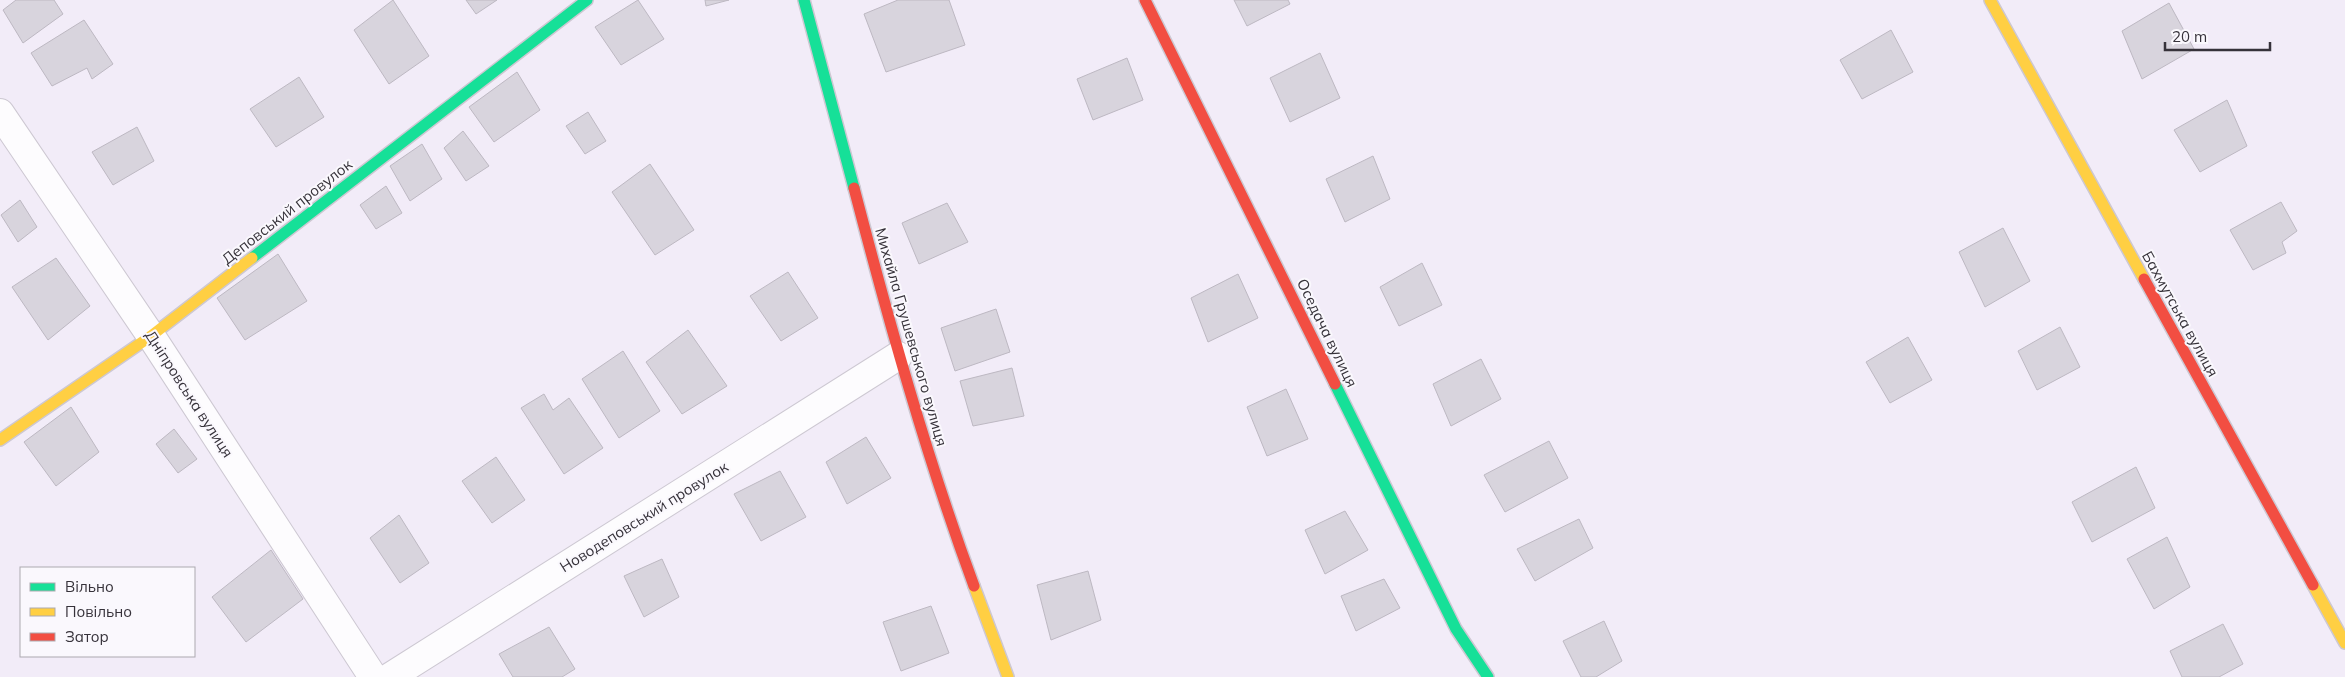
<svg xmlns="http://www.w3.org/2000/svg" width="2345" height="677" viewBox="0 0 2345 677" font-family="Mulish,sans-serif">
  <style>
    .building { fill: #d8d4dd; stroke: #bdb8c2 }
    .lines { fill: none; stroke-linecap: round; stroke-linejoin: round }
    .street-casing { stroke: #cdc8d2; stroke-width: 30 }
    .fast-casing { stroke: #cdc8d2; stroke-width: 14 }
    .slow-casing { stroke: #cdc8d2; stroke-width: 14 }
    .jam-casing { stroke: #cdc8d2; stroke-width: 14 }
    .street { stroke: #fdfcfe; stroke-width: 28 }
    .fast { stroke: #16e098; stroke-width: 11 }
    .slow { stroke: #ffcf43; stroke-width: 11 }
    .jam { stroke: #f24e42; stroke-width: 11 }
    .labels { text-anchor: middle; stroke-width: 4; stroke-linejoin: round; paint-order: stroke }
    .street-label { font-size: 15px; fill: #36323a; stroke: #faf8fd }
  </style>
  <rect width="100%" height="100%" fill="#f2ecf8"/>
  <g class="building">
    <polygon points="16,0 54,0 63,14 23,43 3,10"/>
    <polygon points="393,0 429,56 389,84 354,30"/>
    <polygon points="466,0 497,0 476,14"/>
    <polygon points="638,0 664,39 621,65 595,27"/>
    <polygon points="705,0 729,0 706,6"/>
    <polygon points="898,0 949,0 965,45 886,72 864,14"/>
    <polygon points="1234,0 1288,0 1290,4 1247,26"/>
    <polygon points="2169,3 2194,49 2142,79 2122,31"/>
    <polygon points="84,20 113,64 92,79 87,68 52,86 31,53"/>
    <polygon points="1891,30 1913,72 1862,99 1840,60"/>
    <polygon points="1320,53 1340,98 1290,122 1270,78"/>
    <polygon points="1127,58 1143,100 1093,120 1077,79"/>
    <polygon points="517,72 540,110 494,142 469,107"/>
    <polygon points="299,77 324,117 276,147 250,109"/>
    <polygon points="2227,100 2247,146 2200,172 2174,130"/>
    <polygon points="588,112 606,141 585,154 566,126"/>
    <polygon points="137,127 154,161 113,185 92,152"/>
    <polygon points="463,131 489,166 466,181 444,148"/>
    <polygon points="422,144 442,179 410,201 390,166"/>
    <polygon points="1373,156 1390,199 1345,222 1326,179"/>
    <polygon points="650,164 694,230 655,255 612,192"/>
    <polygon points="386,186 402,213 376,229 360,205"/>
    <polygon points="20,200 37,227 18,242 1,215"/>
    <polygon points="2281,202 2297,231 2282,242 2286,253 2253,270 2230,230"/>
    <polygon points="947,203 968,242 919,264 902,223"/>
    <polygon points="2003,228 2030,281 1985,307 1959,252"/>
    <polygon points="278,254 307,301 245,340 217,298"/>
    <polygon points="56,258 90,306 48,340 12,287"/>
    <polygon points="1422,263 1442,305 1399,326 1380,287"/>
    <polygon points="788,272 818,318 781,341 750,296"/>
    <polygon points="1238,274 1258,318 1208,342 1191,298"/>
    <polygon points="996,309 1010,352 955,371 941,328"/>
    <polygon points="2060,327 2080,367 2037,390 2018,351"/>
    <polygon points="688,330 727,386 682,414 646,362"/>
    <polygon points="1908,337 1932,380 1890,403 1866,362"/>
    <polygon points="623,351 660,411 619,438 582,379"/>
    <polygon points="1481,359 1501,399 1451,426 1433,384"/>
    <polygon points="1012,368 1024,416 973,426 960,381"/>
    <polygon points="1286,389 1308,439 1267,456 1247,407"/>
    <polygon points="544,394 553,410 569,398 603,448 564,474 521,408"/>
    <polygon points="71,407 99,452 56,486 24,442"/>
    <polygon points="174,429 197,459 178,473 156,444"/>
    <polygon points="866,437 891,478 847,504 826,462"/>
    <polygon points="1549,441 1568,478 1505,512 1484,475"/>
    <polygon points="496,457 525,500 492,523 462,481"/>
    <polygon points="2136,467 2155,508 2092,542 2072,502"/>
    <polygon points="780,471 806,517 761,541 734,494"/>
    <polygon points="1345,511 1368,550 1325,574 1305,530"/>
    <polygon points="399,515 429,563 400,583 370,538"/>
    <polygon points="1579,519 1593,548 1535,581 1517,549"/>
    <polygon points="2167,537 2190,587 2154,609 2127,559"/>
    <polygon points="271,550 303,599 246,642 212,597"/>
    <polygon points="662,559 679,597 644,617 624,576"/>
    <polygon points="1088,571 1101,620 1051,640 1037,585"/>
    <polygon points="1384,579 1400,608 1356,631 1341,596"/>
    <polygon points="931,606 949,653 901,671 883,622"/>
    <polygon points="1604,621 1622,661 1596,677 1581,677 1563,641"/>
    <polygon points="2223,624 2243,664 2219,677 2182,677 2170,651"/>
    <polygon points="549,627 575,669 562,677 513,677 499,654"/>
  </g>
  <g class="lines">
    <defs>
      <g id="street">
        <polyline points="0,113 151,336 373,677"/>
        <polyline points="390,677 898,356"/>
      </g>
      <g id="fast">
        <polyline points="804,0 854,188"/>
        <polyline points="252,258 587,0"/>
        <polyline points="1335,384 1456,629 1488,677"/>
      </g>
      <g id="slow">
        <polyline points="1990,0 2144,279"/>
        <polyline points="0,440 151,336 252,258"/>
        <polyline points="2313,585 2345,643"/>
        <polyline points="974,586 1008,677"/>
      </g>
      <g id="jam">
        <polyline points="1145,0 1335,384"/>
        <path d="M854,188C889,322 926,456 974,586"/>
        <polyline points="2144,279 2313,585"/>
      </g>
    </defs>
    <use href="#street" class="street-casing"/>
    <use href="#fast" class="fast-casing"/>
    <use href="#slow" class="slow-casing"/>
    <use href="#jam" class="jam-casing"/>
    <use href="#street" class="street"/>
    <use href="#fast" class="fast"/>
    <use href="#slow" class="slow"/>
    <use href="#jam" class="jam"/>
  </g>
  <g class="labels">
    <g class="street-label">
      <text transform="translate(287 212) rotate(-38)" y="5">Деповський провулок</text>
      <text transform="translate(2180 314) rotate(61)" y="5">Бахмутська вулиця</text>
      <text transform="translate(1327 333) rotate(64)" y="5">Оседача вулиця</text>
      <text transform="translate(911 337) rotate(74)" y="5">Михайла Грушевського вулиця</text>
      <text transform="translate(189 394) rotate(57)" y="5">Дніпровська вулиця</text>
      <text transform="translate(644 517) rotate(-32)" y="5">Новодеповський провулок</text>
    </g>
  </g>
  <rect x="20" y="567" width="175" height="90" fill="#faf8fd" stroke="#aca9af"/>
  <rect x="30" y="583" width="25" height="8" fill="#16e098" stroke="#aca9af"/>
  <text x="65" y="592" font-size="15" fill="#36323a">Вільно</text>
  <rect x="30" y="608" width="25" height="8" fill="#ffcf43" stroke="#aca9af"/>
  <text x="65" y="617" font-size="15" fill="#36323a">Повільно</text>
  <rect x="30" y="633" width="25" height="8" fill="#f24e42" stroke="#aca9af"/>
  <text x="65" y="642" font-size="15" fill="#36323a">Затор</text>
  <path d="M2165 42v8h105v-8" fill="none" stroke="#36323a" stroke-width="2.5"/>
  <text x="2172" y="42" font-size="15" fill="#36323a" stroke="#faf8fd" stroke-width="4" paint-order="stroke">20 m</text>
</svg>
